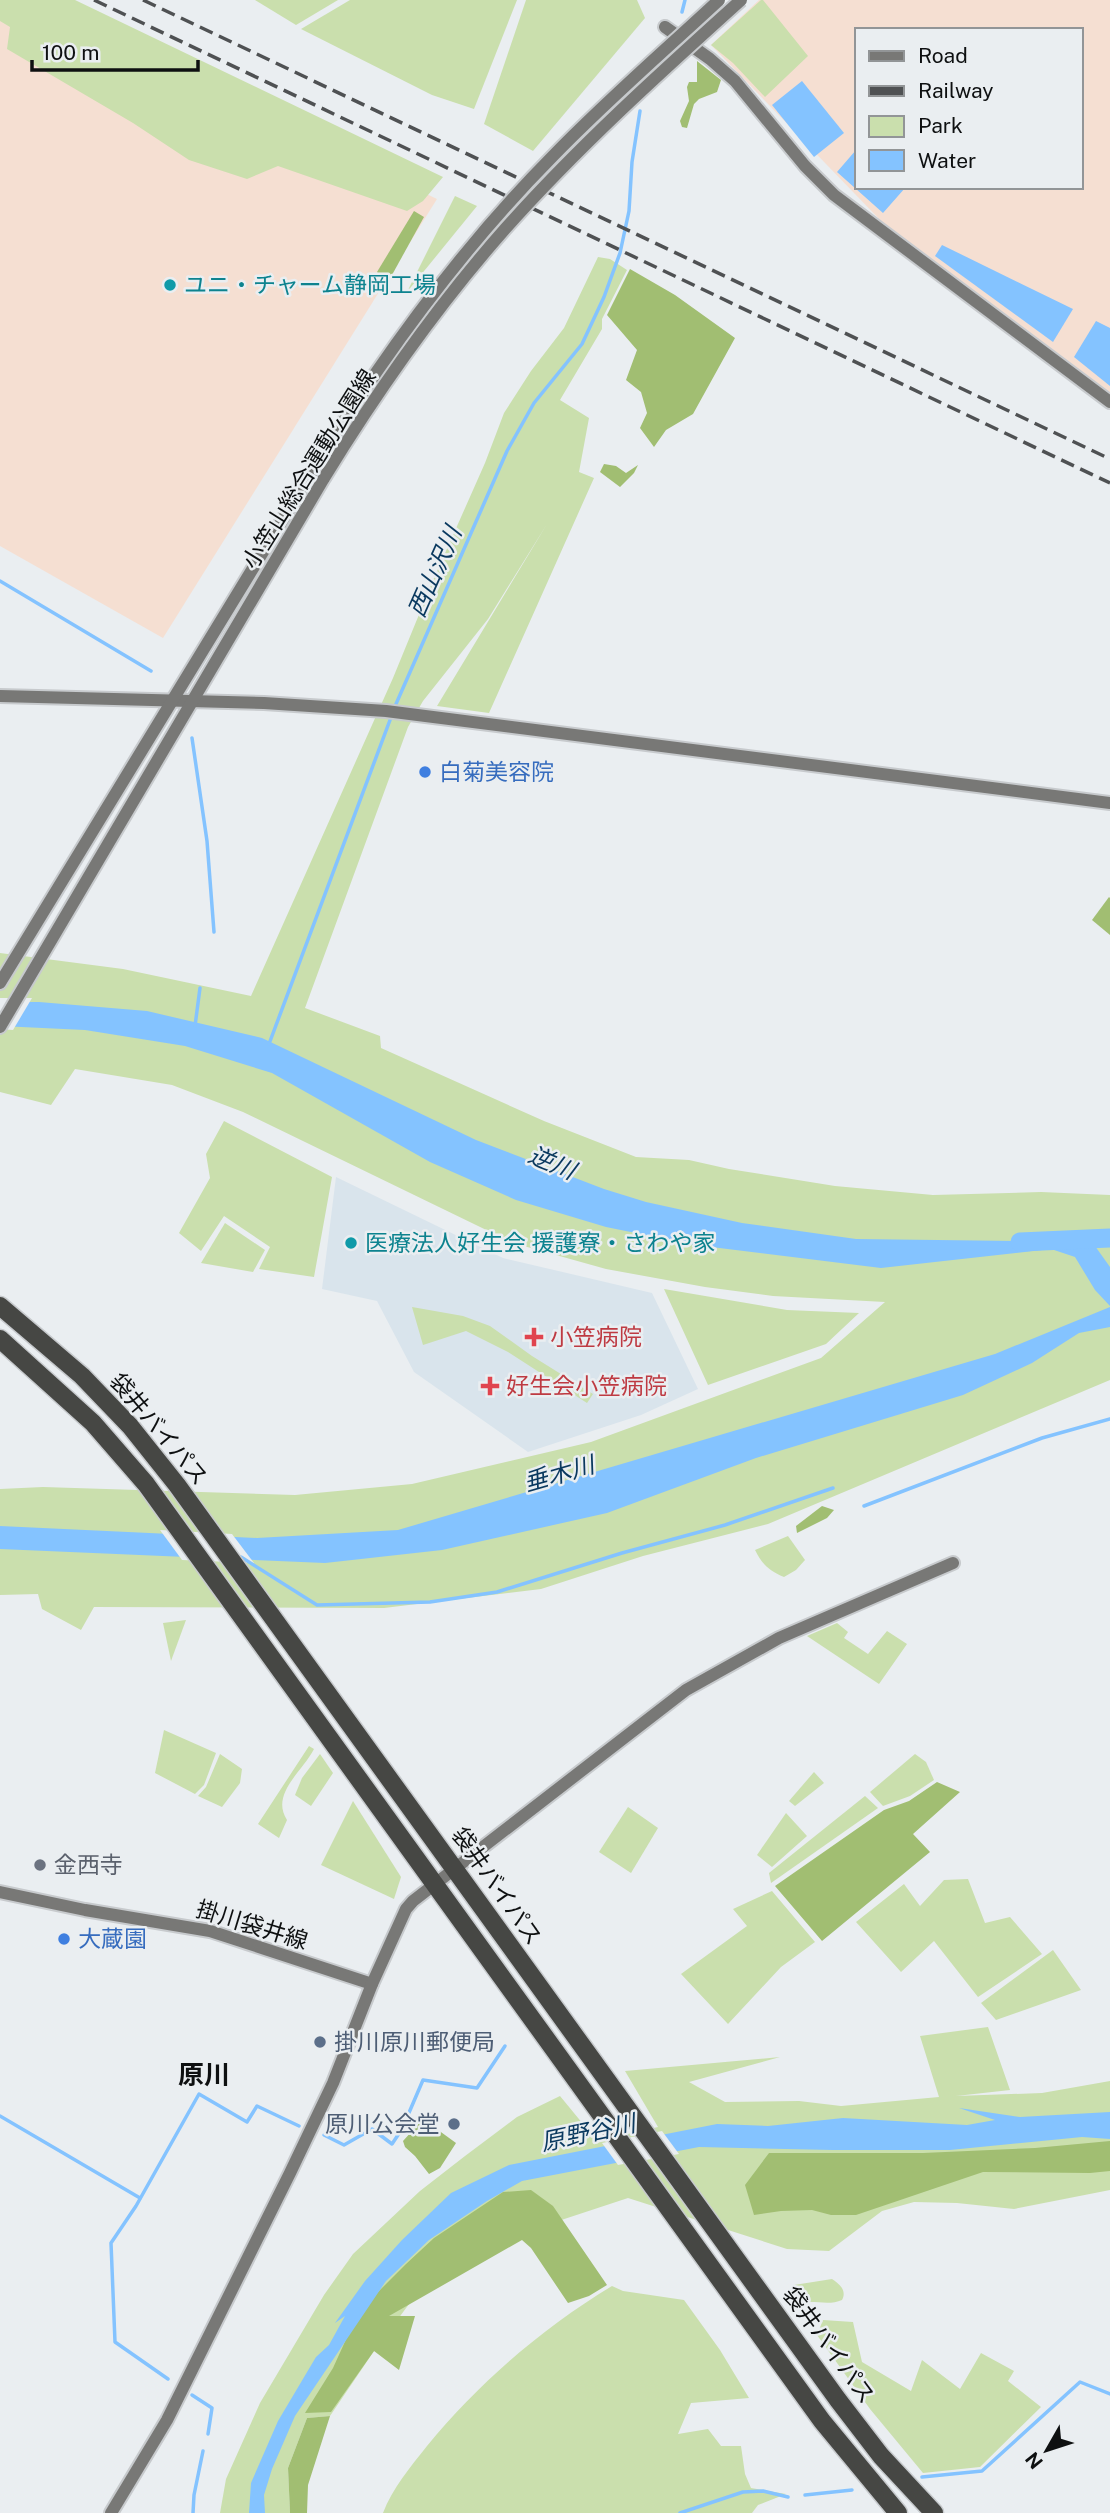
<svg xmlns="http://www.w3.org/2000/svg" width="1110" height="2513" viewBox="0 0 1110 2513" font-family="'Public Sans','Noto Sans JP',sans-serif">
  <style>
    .industrial { fill: #f5dfd2; fill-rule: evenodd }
    .built { fill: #d9e4ec }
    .green { fill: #cadfad }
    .forest { fill: #a1be72 }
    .water { fill: #84c3ff }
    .pier { fill: #eaeef1 }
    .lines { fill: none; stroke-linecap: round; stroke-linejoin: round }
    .stream { stroke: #84c3ff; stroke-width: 3.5 }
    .river { stroke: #84c3ff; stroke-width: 19 }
    .secondary-casing { stroke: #c7cacd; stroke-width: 16 }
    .highway-casing { stroke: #c7cacd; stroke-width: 21 }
    .secondary { stroke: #787876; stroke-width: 12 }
    .highway { stroke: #464744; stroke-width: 18 }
    .rail { stroke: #4f5153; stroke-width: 3.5; stroke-dasharray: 14 7; stroke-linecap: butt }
    .secondary-bridge-casing { stroke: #c7cacd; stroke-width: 16; stroke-linecap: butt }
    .secondary-bridge { stroke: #787876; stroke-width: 12 }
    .culture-dot { fill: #0f9aa8; stroke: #eaeef1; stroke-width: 2.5 }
    .shop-dot { fill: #3f7fe0; stroke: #eaeef1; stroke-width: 2.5 }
    .health-dot { fill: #e0444e; stroke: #eaeef1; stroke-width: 2.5 }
    .worship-dot { fill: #6b7280; stroke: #eaeef1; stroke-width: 2.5 }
    .service-dot { fill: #5c6f8a; stroke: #eaeef1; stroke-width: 2.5 }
    .labels { text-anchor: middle; stroke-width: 5; stroke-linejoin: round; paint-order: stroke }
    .culture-label { font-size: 23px; fill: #0d838f; stroke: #eaeef1; text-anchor: start }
    .street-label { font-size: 23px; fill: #0e1011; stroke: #eaeef1 }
    .shop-label { font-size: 23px; fill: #366cbe; stroke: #eaeef1; text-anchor: start }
    .health-label { font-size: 23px; fill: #be3a42; stroke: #eaeef1; text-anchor: start }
    .worship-label { font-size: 23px; fill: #5b616d; stroke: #eaeef1; text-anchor: start }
    .service-label { font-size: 23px; fill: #4e5e75; stroke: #eaeef1; text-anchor: start }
    .water-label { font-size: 24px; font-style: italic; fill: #0a395f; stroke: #eaeef1 }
    .quarter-label { font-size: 26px; font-weight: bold; fill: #0e1011; stroke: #eaeef1 }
  </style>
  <rect width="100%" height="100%" fill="#eaeef1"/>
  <g class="industrial">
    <polygon points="0,0 23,0 437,199 163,638 0,546"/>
    <path d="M759,0H1110V393L913,254L711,45ZM856,30H1080V187H856Z"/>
  </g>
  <polygon class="built" points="336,1177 503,1258 652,1293 698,1389 641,1415 528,1452 414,1372 377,1301 322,1289"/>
  <g class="green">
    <polygon points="0,0 75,0 443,177 423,201 407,211 278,166 247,179 189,160 133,123 7,49 10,27 0,21"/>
    <polygon points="255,0 338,0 296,25"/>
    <polygon points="350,0 517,0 474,109 432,95 301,29"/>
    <polygon points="526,0 637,0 645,18 533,151 484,124"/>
    <polygon points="761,0 763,0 808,56 765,97 733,63 711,45"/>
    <polygon points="455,196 477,206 407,292"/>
    <polygon points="598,257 610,259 627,270 602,319 602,329 560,400 589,418 579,472 594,478 489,713 437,706 547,524 488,619 423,701 408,727 305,1008 380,1036 381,1048 544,1121 636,1157 689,1160 729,1169 835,1186 933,1195 1041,1192 1110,1195 1110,1380 768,1524 643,1556 541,1589 384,1608 94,1607 81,1630 42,1609 38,1594 0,1595 0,1489 43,1487 295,1495 412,1484 591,1442 821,1358 885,1302 773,1296 705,1287 606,1269 513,1243 243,1112 172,1085 75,1069 51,1105 0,1092 0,953 123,969 251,996 393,678 434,578 485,463 504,413 531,371 564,328"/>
    <polygon points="224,1121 332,1177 314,1277 259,1269 270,1247 224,1216 201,1251 179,1233 210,1178 206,1154"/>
    <polygon points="225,1223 265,1250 253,1272 201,1263"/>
    <polygon points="664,1289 787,1310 859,1313 826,1344 708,1385"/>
    <polygon points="412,1307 463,1316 490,1326 532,1356 593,1394 587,1403 508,1352 466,1331 423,1345"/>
    <path d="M788,1536L805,1560L796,1570L784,1577C769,1571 762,1564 755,1550Z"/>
    <polygon points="186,1620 171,1661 163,1623"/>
    <polygon points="837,1623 848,1632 844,1638 868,1654 887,1631 907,1644 879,1684 807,1636"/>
    <polygon points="164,1730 216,1753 204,1785 195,1794 155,1773"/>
    <path d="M309,1746L314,1749C303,1771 270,1794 287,1820L279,1838L258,1824Z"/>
    <polygon points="220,1754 242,1769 240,1783 222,1807 198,1796 206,1787"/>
    <polygon points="320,1754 333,1773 311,1806 295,1795 302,1778"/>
    <polygon points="915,1754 926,1762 934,1780 910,1796 883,1806 870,1792"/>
    <polygon points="814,1772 824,1783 795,1806 789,1801"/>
    <polygon points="865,1796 878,1808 771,1883 769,1873"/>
    <polygon points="353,1801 401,1877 394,1899 321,1865"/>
    <polygon points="628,1807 658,1828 631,1873 599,1852"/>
    <polygon points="786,1813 807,1836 772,1867 757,1855"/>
    <polygon points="968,1879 985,1923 1010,1917 1042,1954 978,1997 934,1941 901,1972 856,1922 904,1884 920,1906 944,1880"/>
    <polygon points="772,1891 815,1942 781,1967 728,2024 681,1974 747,1926 733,1909"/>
    <polygon points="1053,1950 1081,1990 996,2020 981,2003"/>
    <polygon points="988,2027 1010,2090 956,2096 1042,2093 1110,2081 1110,2190 1014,2209 957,2203 914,2202 882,2211 829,2251 787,2249 628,2198 528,2231 415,2296 372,2354 330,2416 307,2418 288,2468 290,2513 220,2513 226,2479 260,2403 324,2295 353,2254 420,2191 465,2156 517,2117 560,2096 597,2141 658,2127 625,2071 780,2057 689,2082 725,2102 799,2101 841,2106 939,2097 920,2036"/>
    <path d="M832,2279C840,2284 847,2291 842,2300C829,2306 815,2300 800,2303L794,2285Z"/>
    <path d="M612,2286L623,2291L684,2300L720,2350L749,2398L691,2403L678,2434L708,2429L721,2446H741L745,2474L751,2488L786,2494L758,2505L752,2513H383C392,2489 411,2466 427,2446C479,2383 541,2329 612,2286Z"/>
    <polygon points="823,2320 853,2322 862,2362 911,2391 922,2360 960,2389 981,2353 1014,2371 1008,2381 1041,2407 980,2467 923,2473 870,2409 817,2335"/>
  </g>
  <g class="forest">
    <polygon points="697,61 721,80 717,92 699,99 694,104 687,128 682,127 680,121 689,101 687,87 689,82 697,82"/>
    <polygon points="414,211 424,217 387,284 377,272"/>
    <polygon points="630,269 675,295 735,338 693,414 666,430 654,447 640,428 647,413 641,392 626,380 637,350 607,315"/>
    <polygon points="604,464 616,466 626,473 638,465 634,473 620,487 600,472"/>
    <polygon points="1109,897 1110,898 1110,935 1092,920"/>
    <polygon points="822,1506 834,1510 827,1518 797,1533 796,1526"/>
    <polygon points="937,1782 960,1792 913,1834 930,1852 822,1941 775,1886 884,1810 909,1801"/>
    <polygon points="423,2119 456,2143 440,2168 429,2174 415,2156 405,2147 403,2141"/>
    <polygon points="1110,2141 1110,2171 1090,2173 983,2172 856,2215 831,2215 812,2210 781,2211 754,2215 745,2185 769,2153 923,2153 1035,2148"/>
    <polygon points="531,2190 553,2206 607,2285 589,2296 568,2303 531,2248 522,2240 389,2316 415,2316 399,2370 374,2351 331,2412 305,2413 333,2368 348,2335 376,2294 406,2264 434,2238 503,2192"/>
    <polygon points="330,2416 308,2485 307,2513 290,2513 288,2468 307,2418"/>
  </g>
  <g class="water">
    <polygon points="802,81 844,133 814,157 772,105"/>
    <polygon points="856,150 856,187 905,188 883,213 837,172"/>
    <polygon points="942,245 1073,309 1053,342 935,256"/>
    <polygon points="1096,321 1110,328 1110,386 1074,357"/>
    <polygon points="0,1002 39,1002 147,1011 262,1038 476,1140 604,1189 646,1202 742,1223 856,1239 1110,1242 1110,1246 1095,1246 1110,1267 1110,1306 1095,1290 1075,1257 1051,1249 881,1268 695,1245 606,1227 516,1200 430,1162 272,1073 185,1046 85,1030 0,1026"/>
    <polygon points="1110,1307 1110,1327 1079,1333 1032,1363 963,1395 756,1458 607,1513 442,1550 325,1563 0,1549 0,1526 257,1538 398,1530 995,1354"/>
    <polygon points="959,2108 1020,2117 1110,2112 1110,2139 1082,2137 950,2150 833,2150 699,2147 522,2181 487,2201 429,2240 386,2281 295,2416 272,2469 264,2495 265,2513 249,2513 251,2483 278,2421 316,2357 329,2345 345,2316 335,2323 365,2281 402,2240 451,2193 509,2165 717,2124 768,2126 843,2118 967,2125 995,2120"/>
  </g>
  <g class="pier">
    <polygon points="0,998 32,998 13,1030 0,1029"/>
    <polygon points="160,1530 232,1534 254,1563 182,1560"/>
    <polygon points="662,2131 679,2154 618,2165 602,2143"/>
  </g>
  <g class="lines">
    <g class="stream">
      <polyline points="682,12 685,0"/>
      <polyline points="0,581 151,671"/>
      <polyline points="192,738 207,841 214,932"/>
      <polyline points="195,1026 200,988"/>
      <polyline points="269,1044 396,704 507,451 534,403 582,344 604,297 620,253 629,211 632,162 640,111"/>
      <polyline points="864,1506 1042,1438 1110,1419"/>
      <polyline points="241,1557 317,1605 430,1602 497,1592 622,1553 725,1525 833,1488"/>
      <polyline points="0,2116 140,2198"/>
      <polyline points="324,2135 344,2145 372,2129 392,2144 402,2129 423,2080 477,2088 505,2046"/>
      <polyline points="168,2379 115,2342 111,2243 136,2206 199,2094 247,2122 257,2106 299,2126"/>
      <polyline points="192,2395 212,2408 208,2434"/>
      <polyline points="922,2477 982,2471 1080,2382 1110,2394"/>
      <polyline points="805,2495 852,2490"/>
      <polyline points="193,2513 194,2495 203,2451"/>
      <polyline points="680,2513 743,2492 763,2491 788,2497"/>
    </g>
    <polyline class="river" points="1020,1242 1110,1238"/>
    <defs>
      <g id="secondary">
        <polyline points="665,27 710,59 735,81 805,166 834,195 1110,402"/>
        <polyline points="0,696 264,703 386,711 1110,803"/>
        <polyline points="0,983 291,506"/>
        <polyline points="0,1027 324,478"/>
        <polyline points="0,1892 85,1910 210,1931 372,1984"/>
        <polyline points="111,2513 167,2420 290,2173 333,2083 372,1984 406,1909 413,1901 686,1690 779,1638 953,1563"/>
      </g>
      <g id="highway">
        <polyline points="0,1306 82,1376 130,1426 177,1485 838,2400 881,2456 934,2513"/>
        <polyline points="0,1339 93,1423 146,1484 822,2421 898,2513"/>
      </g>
    </defs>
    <use href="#secondary" class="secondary-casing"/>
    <use href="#highway" class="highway-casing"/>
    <use href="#secondary" class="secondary"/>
    <use href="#highway" class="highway"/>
    <g class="rail">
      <polyline points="94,0 1110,483"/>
      <polyline points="143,0 1110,459"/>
    </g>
    <defs>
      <g id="secondary-bridge">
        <path d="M324,478C378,390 437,306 505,229C578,147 660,73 741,0"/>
        <path d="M291,506C365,381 450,260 552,157C605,102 663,52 719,0"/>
      </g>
    </defs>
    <use href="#secondary-bridge" class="secondary-bridge-casing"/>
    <use href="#secondary-bridge" class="secondary-bridge"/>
  </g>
  <g class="culture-dot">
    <circle cx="170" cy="285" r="7"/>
    <circle cx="351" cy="1243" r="7"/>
  </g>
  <g class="shop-dot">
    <circle cx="425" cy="772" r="7"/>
    <circle cx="64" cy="1939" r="7"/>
  </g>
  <g class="health-dot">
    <path d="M530.5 1326.5h7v7h7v7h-7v7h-7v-7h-7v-7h7z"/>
    <path d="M486.5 1375.5h7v7h7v7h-7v7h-7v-7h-7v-7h7z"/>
  </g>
  <circle class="worship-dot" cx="40" cy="1865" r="7"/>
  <g class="service-dot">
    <circle cx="320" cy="2042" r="7"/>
    <circle cx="454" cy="2124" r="7"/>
  </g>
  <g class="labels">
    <g class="culture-label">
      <text x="184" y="293">ユニ・チャーム静岡工場</text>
      <text x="365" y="1251">医療法人好生会 援護寮・さわや家</text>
    </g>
    <g class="street-label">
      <text transform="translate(309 469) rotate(-58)" y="8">小笠山総合運動公園線</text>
      <text transform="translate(159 1429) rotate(50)" y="8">袋井バイパス</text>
      <text transform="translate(497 1886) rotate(55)" y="8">袋井バイパス</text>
      <text transform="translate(252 1925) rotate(17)" y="8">掛川袋井線</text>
      <text transform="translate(829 2345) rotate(54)" y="8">袋井バイパス</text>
    </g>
    <g class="shop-label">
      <text x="439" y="780">白菊美容院</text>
      <text x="78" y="1947">大蔵園</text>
    </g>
    <g class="health-label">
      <text x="550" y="1345">小笠病院</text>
      <text x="506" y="1394">好生会小笠病院</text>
    </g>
    <g class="worship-label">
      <text x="54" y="1873">金西寺</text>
    </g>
    <g class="service-label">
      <text x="334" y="2050">掛川原川郵便局</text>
      <text x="440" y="2132" text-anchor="end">原川公会堂</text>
    </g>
    <g class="water-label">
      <text transform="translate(435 572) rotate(-66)" y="8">西山沢川</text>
      <text transform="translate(552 1163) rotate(23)" y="8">逆川</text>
      <text transform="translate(559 1474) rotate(-16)" y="8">垂木川</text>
      <text transform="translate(588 2133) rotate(-12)" y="8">原野谷川</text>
    </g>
    <g class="quarter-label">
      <text x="204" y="2084">原川</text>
    </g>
  </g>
  <rect x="855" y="28" width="228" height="161" fill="#eaeef1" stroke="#929597" stroke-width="2"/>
  <rect x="869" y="51" width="35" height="10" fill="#787876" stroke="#929597" stroke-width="2"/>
  <text x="918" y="63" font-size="21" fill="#0e1011">Road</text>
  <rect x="869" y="86" width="35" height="10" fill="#4f5153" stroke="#929597" stroke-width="2"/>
  <text x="918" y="98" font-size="21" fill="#0e1011">Railway</text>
  <rect x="869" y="116" width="35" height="21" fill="#cadfad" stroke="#929597" stroke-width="2"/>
  <text x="918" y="133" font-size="21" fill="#0e1011">Park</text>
  <rect x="869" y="150" width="35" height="21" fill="#84c3ff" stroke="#929597" stroke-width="2"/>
  <text x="918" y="168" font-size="21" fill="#0e1011">Water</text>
  <g transform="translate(1047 2450) rotate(231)" stroke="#eaeef1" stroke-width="5" paint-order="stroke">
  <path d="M0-5L12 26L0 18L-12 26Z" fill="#0e1011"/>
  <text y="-10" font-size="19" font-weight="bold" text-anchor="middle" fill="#0e1011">N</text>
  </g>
  <path d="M32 60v10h166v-10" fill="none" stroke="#0e1011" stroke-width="3.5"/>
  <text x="42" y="60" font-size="21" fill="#0e1011" stroke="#eaeef1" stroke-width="5" paint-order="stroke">100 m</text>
</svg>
